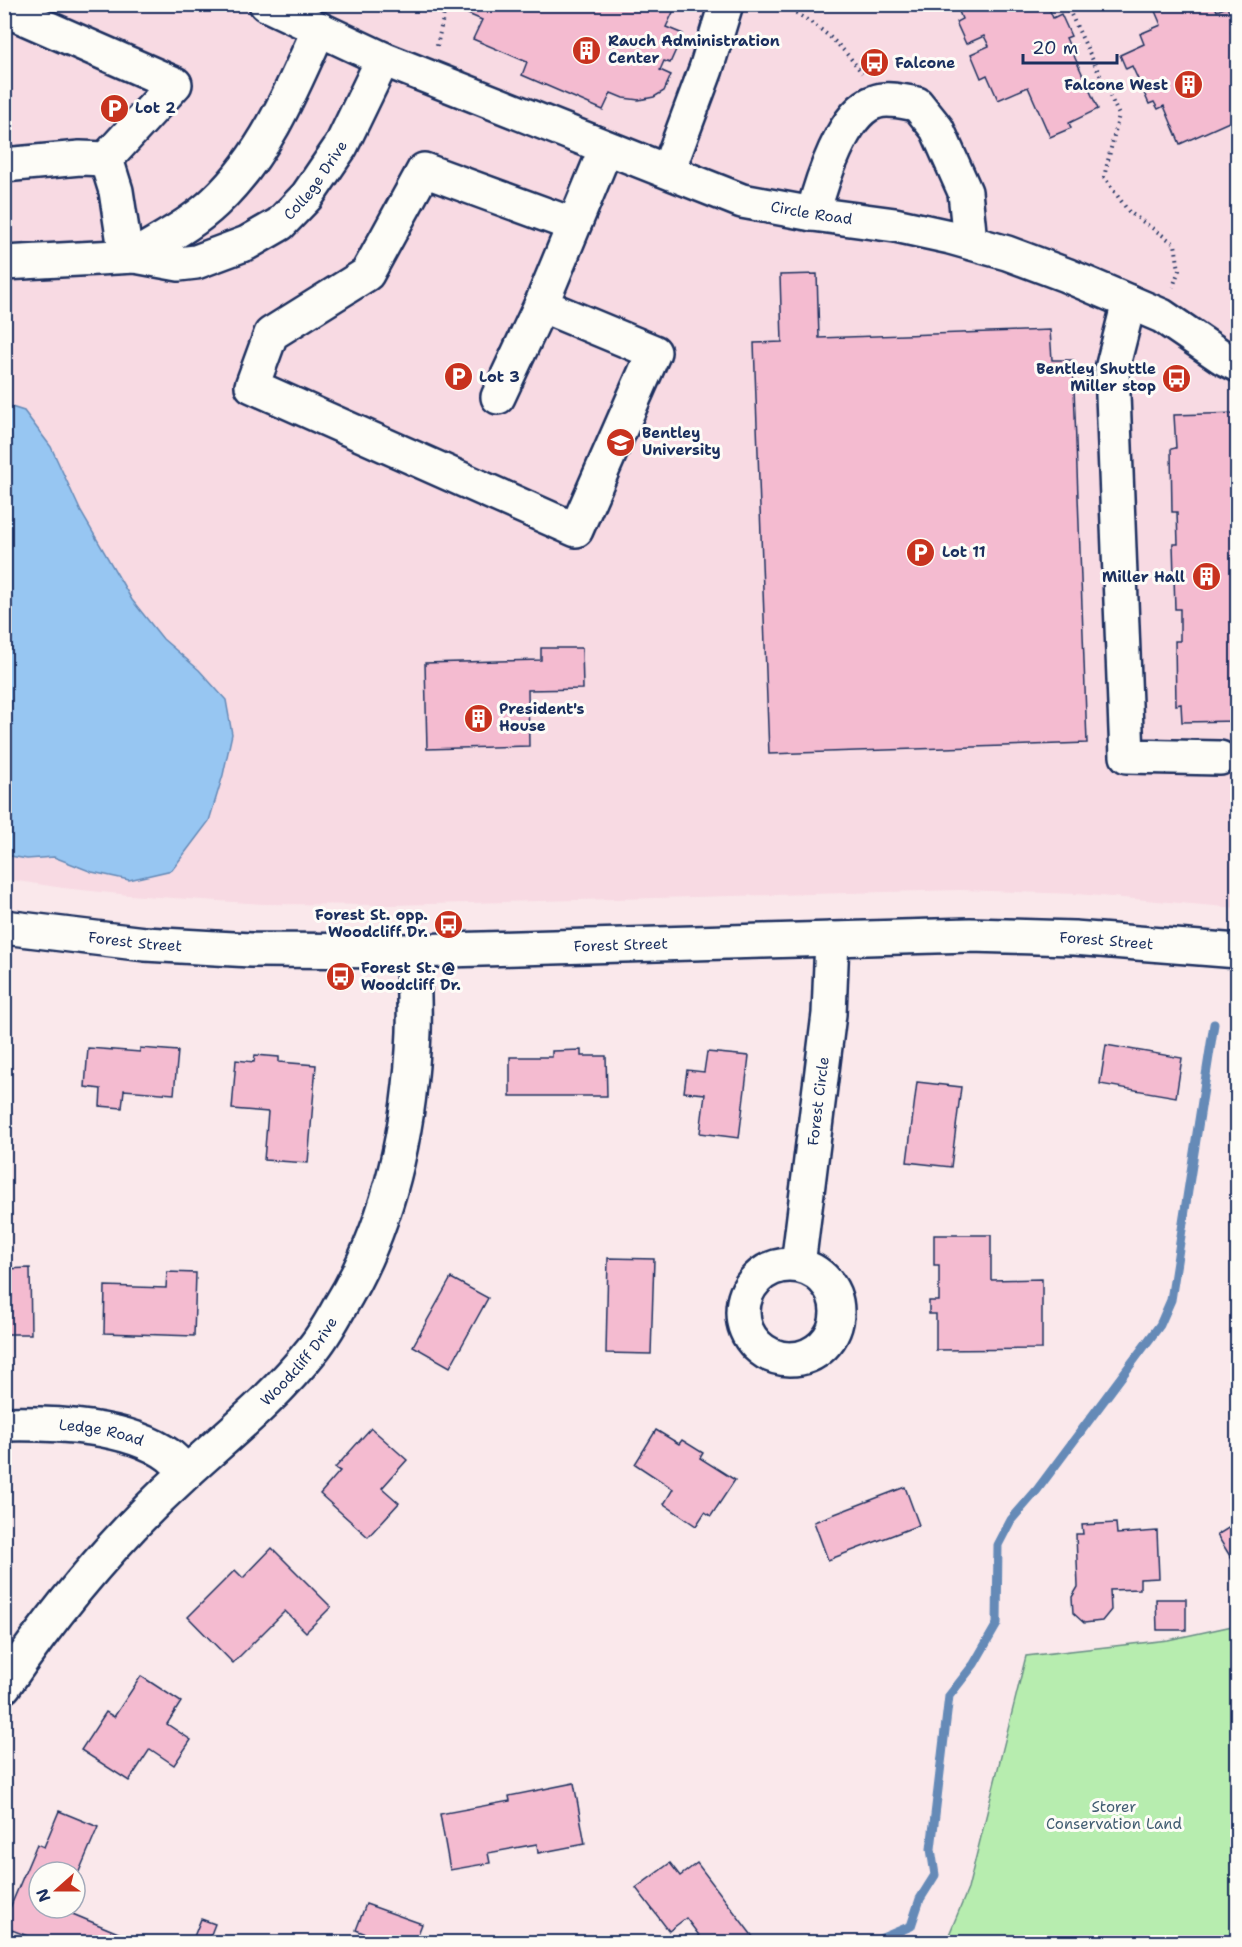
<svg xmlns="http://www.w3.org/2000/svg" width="1242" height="1947" viewBox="0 0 1242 1947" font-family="'Shantell Sans',sans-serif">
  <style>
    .built { fill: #f8dae3 }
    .green { fill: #b7edaf; stroke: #698e86; stroke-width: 1.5 }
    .water { fill: #97c6f2; stroke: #658ab7; stroke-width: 1.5 }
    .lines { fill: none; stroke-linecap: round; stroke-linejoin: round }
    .stream { stroke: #658ab7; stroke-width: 9 }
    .building { fill: #f4bbd0; stroke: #1b2f5e; stroke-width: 1.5 }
    .minor-casing { stroke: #1b2f5e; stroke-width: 38 }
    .path { stroke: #1b2f5e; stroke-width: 4; stroke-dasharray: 1.5 4.5; stroke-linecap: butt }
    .minor { stroke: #fdfcf7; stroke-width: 33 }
    .labels { text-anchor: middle; stroke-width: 6; stroke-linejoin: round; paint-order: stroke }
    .poi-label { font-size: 15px; font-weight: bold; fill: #1b2f5e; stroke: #fdfcf7; text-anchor: start }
    .street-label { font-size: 15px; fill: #1b2f5e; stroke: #fdfcf7 }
    .park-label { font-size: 15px; fill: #425e72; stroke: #fdfcf7 }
  </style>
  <rect width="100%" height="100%" fill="#fae8eb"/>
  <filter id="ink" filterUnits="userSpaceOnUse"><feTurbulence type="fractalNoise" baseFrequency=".0167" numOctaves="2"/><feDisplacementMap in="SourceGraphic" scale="12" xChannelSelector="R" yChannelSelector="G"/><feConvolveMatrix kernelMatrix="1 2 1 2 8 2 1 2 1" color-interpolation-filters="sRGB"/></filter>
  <g filter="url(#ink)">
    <polygon class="built" points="4,5 1237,5 1237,908 1077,894 961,890 391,905 263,904 129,895 63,888 5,879"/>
    <polygon class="green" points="1237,1625 1237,1942 946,1942 968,1889 1026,1656 1168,1640"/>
    <polygon class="water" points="5,405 24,411 51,447 81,512 132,600 163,639 199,670 226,700 232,734 223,775 209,821 172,870 129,880 92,872 54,857 27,859 5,855"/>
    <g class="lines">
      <polyline class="stream" points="873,1942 911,1926 920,1899 935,1875 931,1849 949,1696 974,1664 997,1624 998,1545 1011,1520 1037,1490 1160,1325 1171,1300 1214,1024"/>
    </g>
    <g class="building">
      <polygon points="471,4 661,4 674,10 666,27 683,34 670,63 664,61 660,70 671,75 664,91 654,97 639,100 623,98 611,93 603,110 522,75 527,62 473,39 482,20 468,14"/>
      <polygon points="956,4 1051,4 1048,6 1053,18 1061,14 1071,36 1066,38 1098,109 1069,123 1071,128 1050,137 1028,87 998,100 987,75 981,78 971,54 989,46 984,36 966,44 956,22 962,19"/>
      <polygon points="1152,4 1214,4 1217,11 1227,7 1236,30 1231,32 1238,46 1238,118 1180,144 1164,106 1158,109 1154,102 1149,104 1132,66 1126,69 1120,55 1144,44 1140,34 1161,25"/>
      <polygon points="817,274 819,338 1050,330 1052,360 1073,360 1087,743 769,754 754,343 782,342 780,275"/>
      <polygon points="1238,413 1238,721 1182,722 1181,704 1176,705 1175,641 1180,641 1180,609 1175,609 1173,544 1178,544 1177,512 1172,512 1171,449 1176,448 1174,415"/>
      <polygon points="541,648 582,648 583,689 528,690 529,746 427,749 425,663 541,660"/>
      <polygon points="1106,1045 1182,1058 1176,1097 1100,1084"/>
      <polygon points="88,1048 140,1052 140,1048 178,1051 174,1094 124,1090 122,1108 100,1106 101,1089 85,1087"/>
      <polygon points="581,1050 581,1056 606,1056 607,1096 510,1096 510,1057 552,1057 552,1051"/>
      <polygon points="707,1052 749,1056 739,1138 700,1133 705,1094 684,1092 687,1070 704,1072"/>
      <polygon points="255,1055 279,1057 279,1062 316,1065 308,1163 264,1160 268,1112 232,1109 236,1060 254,1062"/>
      <polygon points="917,1082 961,1087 951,1167 907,1162"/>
      <polygon points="934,1235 991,1235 991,1280 1042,1279 1042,1349 936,1350 936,1314 929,1314 929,1301 939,1301 939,1265 934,1265"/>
      <polygon points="608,1258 654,1259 651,1354 606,1353"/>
      <polygon points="30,1268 31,1334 4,1334 4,1269"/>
      <polygon points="167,1272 196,1273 194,1336 104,1333 105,1286 166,1288"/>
      <polygon points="451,1278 488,1298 450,1367 413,1346"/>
      <polygon points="371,1428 407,1460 382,1488 399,1503 368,1537 320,1494 340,1471 335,1468"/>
      <polygon points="656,1430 679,1444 682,1440 703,1453 700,1458 735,1480 711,1516 705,1512 696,1526 664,1504 673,1489 635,1464"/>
      <polygon points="905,1487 919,1525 828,1560 814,1522"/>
      <polygon points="1238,1522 1238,1569 1217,1535"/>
      <polygon points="1116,1523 1117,1534 1157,1531 1159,1578 1140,1579 1140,1589 1110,1590 1111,1610 1102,1621 1084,1623 1073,1613 1072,1597 1078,1587 1076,1534 1083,1534 1082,1525"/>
      <polygon points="272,1548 331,1607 306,1632 285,1611 233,1663 188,1617 235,1570 243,1578"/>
      <polygon points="1156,1599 1186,1599 1186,1630 1157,1630"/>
      <polygon points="141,1676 181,1702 167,1724 191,1740 174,1765 150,1749 129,1781 81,1750 106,1712 114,1717"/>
      <polygon points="574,1783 585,1844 538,1853 537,1844 488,1853 490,1863 450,1870 440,1814 510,1801 509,1796"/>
      <polygon points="59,1811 98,1827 75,1881 75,1872 39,1872 39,1908 64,1908 63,1910 135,1940 134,1942 43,1942 4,1927 4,1922 37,1844 44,1847"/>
      <polygon points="670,1863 680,1876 697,1863 757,1942 704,1942 686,1918 669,1931 636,1888"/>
      <polygon points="366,1904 422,1924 415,1942 369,1942 371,1936 356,1930"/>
      <polygon points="201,1919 215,1924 208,1942 201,1942 193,1939"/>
    </g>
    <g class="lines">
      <defs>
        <g id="minor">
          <path id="s1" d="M266,4L383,59L742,201L813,214L895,225L950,237L1007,253L1066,275L1162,316L1222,357L1238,365"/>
          <polyline points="4,9 175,84 106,159 80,158 4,165"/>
          <polyline points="106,159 116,191 126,256"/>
          <polyline points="668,171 706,69 726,4"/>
          <path d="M813,214C821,183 843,112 875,102C888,97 904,102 917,104L937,129L965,192L970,242"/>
          <polyline points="574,225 424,170 367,274 271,334 252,386 576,530 654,352 541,305 606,148"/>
          <path d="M135,256C162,239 192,224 215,202C265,155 292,90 319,29"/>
          <path id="s2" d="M4,263L135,256L179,264L196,262L247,243L280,224L307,196L341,146L383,59"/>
          <polyline points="1129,302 1112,369 1127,756 1220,758"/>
          <polyline points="498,397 541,305"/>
          <path id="s3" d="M4,927L145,944L251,950L413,951L970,935L1074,938L1238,951"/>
          <circle cx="790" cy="1312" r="47"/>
          <path id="s4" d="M798,1265L829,1014L832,939"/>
          <path id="s5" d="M4,1424C55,1423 128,1425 170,1456C176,1461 181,1467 187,1472"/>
          <path id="s6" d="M4,1686C57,1608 117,1536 186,1473C230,1433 275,1397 312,1350C323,1337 331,1322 339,1308C390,1225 410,1129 414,1032C415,1005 413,978 413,951"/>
        </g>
      </defs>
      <use href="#minor" class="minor-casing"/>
      <g class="path">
        <path d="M780,4C817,24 837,39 862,73"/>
        <polyline points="1066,4 1119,115 1104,177 1129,212 1175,244 1179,270 1173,287"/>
        <polyline points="437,46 446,4"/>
      </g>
      <use href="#minor" class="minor"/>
    </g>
  </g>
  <defs>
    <symbol id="building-disc" viewBox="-11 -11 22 22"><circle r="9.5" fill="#c8321e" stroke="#fdfcf7"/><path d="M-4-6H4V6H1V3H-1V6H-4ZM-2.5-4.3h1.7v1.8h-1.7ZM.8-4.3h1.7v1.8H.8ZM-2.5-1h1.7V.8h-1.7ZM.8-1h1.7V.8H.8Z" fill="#fff"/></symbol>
    <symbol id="bus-disc" viewBox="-11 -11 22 22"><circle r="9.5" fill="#c8321e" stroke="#fdfcf7"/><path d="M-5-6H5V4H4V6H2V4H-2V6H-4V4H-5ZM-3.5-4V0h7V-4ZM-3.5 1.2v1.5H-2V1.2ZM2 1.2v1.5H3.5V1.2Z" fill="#fff"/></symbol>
    <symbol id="parking-disc" viewBox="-11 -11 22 22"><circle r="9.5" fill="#c8321e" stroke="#fdfcf7"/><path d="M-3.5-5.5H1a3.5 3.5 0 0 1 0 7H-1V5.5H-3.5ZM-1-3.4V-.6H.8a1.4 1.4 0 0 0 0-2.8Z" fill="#fff"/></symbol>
    <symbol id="university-disc" viewBox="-11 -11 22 22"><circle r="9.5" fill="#c8321e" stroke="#fdfcf7"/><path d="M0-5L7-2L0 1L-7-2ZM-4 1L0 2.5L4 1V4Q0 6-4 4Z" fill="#fff"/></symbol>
  </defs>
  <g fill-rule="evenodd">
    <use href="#building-disc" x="570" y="34" width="33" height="33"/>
    <use href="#bus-disc" x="858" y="46" width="33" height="33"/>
    <use href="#building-disc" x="1172" y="68" width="33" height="33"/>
    <use href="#parking-disc" x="98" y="92" width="33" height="33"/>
    <use href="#parking-disc" x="442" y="360" width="33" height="33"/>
    <use href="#bus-disc" x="1160" y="362" width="33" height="33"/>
    <use href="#university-disc" x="604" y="426" width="33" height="33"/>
    <use href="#parking-disc" x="904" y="536" width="33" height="33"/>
    <use href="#building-disc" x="1190" y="560" width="33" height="33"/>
    <use href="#building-disc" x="462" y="702" width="33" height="33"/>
    <use href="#bus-disc" x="432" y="908" width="33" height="33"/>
    <use href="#bus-disc" x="324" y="960" width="33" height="33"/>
  </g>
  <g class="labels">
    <g class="poi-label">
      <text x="608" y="46">Rauch Administration<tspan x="608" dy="17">Center</tspan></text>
      <text x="895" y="68">Falcone</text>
      <text x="1168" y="90" text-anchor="end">Falcone West</text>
      <text x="135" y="113">Lot 2</text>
      <text x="1156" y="374" text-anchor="end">Bentley Shuttle<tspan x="1156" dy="17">Miller stop</tspan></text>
      <text x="479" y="382">Lot 3</text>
      <text x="642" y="438">Bentley<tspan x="642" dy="17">University</tspan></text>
      <text x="942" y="557">Lot 11</text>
      <text x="1185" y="582" text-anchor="end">Miller Hall</text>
      <text x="499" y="714">President's<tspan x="499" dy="17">House</tspan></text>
      <text x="428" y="920" text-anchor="end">Forest St. opp.<tspan x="428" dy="17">Woodcliff Dr.</tspan></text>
      <text x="361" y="973">Forest St. @<tspan x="361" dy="17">Woodcliff Dr.</tspan></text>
    </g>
    <g class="street-label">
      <text dy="5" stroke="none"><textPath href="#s2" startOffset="342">College Drive</textPath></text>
      <text dy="5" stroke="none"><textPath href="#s1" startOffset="586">Circle Road</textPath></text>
      <text dy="5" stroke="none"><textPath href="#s3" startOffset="1104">Forest Street</textPath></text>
      <text dy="5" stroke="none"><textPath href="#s3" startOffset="132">Forest Street</textPath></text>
      <text dy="5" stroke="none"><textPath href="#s3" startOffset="618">Forest Street</textPath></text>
      <text dy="5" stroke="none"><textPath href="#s4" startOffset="165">Forest Circle</textPath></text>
      <text dy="5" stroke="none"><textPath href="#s6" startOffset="440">Woodcliff Drive</textPath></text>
      <text dy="5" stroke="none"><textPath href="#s5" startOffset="98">Ledge Road</textPath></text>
    </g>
    <g class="park-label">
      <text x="1114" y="1812">Storer<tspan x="1114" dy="17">Conservation Land</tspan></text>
    </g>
  </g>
  <rect width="1242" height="1947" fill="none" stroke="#fdfcf7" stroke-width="24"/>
  <rect x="12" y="12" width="1218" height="1923" fill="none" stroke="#1b2f5e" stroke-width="2" filter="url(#ink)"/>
  <g transform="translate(57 1890) rotate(249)"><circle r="28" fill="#fdfcf7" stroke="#a3aaba" stroke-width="1.5"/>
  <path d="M0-4.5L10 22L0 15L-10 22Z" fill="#c8321e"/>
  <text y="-9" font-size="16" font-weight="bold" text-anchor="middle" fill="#1b2f5e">N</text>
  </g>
  <path d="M1023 54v9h94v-9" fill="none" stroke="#1b2f5e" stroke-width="3"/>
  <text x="1032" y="54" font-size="18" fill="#1b2f5e" stroke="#fdfcf7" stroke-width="4.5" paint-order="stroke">20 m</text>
</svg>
